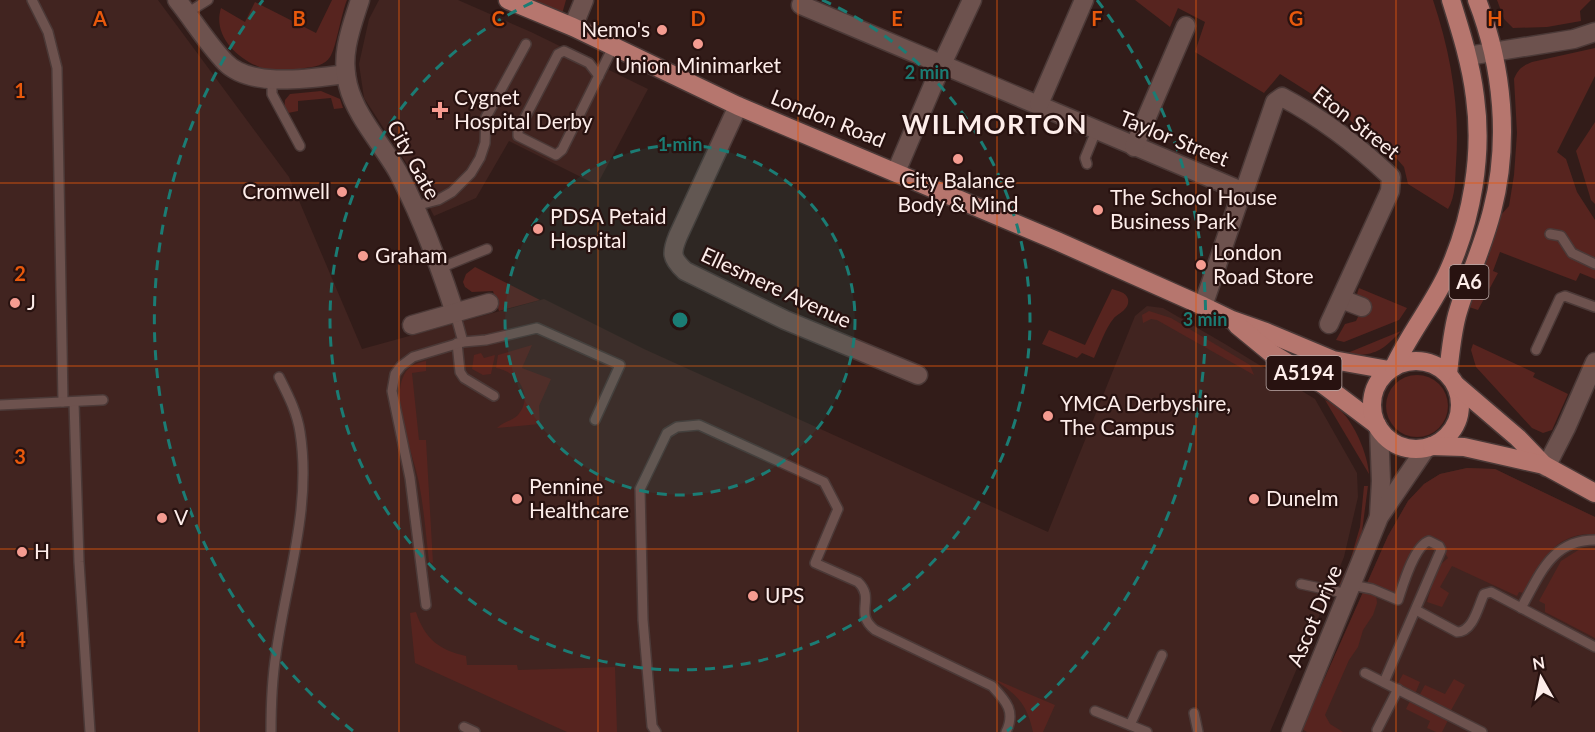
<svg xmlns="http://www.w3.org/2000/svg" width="1595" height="732" viewBox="0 0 1595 732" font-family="Lato,sans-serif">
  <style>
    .built { fill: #412420 }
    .green { fill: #57241f }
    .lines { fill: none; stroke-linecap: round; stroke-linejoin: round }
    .lane-casing { stroke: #4b3937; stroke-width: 12 }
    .street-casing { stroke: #4b3937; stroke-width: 21 }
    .secondary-casing { stroke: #4b3937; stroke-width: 21 }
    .primary-casing { stroke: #4b3937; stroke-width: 21 }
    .lane { stroke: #6d524e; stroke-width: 9 }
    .street { stroke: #6d524e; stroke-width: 18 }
    .secondary { stroke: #6d524e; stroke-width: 18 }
    .primary { stroke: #b6766e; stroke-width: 18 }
    .grid { fill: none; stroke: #e8590c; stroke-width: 1.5; stroke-opacity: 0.55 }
    .ring { fill: none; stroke: #1b7c74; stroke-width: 3; stroke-dasharray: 10 8 }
    .poi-dot { fill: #f59c91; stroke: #281210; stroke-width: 2 }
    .labels { text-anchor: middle; stroke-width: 4.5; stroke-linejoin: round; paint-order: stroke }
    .shield { fill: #281210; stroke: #bdaba9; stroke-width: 1.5 }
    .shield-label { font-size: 20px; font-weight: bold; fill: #fdedea }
    .poi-label { font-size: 21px; fill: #fdedea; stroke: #281210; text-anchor: start }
    .street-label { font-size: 21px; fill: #fdedea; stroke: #281210 }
    .district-label { font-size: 27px; font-weight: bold; letter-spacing: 1.5px; fill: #fdedea; stroke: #281210 }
    .grid-label { font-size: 20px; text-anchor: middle; font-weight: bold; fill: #e8590c; stroke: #281210; stroke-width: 4.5; stroke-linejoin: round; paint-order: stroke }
    .centre { fill: #1b7c74; stroke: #281210; stroke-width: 3 }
    .ring-label { font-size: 18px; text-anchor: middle; font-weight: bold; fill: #1b7c74; stroke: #281210; stroke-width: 4.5; stroke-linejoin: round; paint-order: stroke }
  </style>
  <rect width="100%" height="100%" fill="#321c19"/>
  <g class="built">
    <polygon points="0,0 158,0 289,177 362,349 544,299 644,349 1048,532 1135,316 1147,306 1163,308 1225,344 1315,399 1357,473 1358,497 1344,557 1270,732 0,732"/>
    <polygon points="379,0 458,0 531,32 648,89 597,185 509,141 476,198 434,216 407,164 364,98 359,64 369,19"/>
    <polygon points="1467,468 1495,469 1595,517 1595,732 1301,732 1388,536 1408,501 1424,484 1440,474"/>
  </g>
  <g class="green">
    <path d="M332,0H347C341,14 336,49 330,57C325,65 314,67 305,68C296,70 283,73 273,71C245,66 211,39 221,8L245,22L255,2L316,33Z"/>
    <polygon points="533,0 566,0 562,14"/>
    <path d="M1135,0H1433C1451,54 1460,107 1456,164C1455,178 1456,196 1448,209L1408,184L1404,167L1397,159L1340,112L1280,74L1264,93L1195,52L1205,22L1178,8L1170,27Z"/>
    <polygon points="1497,0 1591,0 1580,11 1581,21 1547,27 1513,28 1504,19"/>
    <path d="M1595,48V76L1557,152L1566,159L1577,192L1595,220V279L1580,273L1576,281L1500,252L1493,271L1498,273L1478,310L1469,307L1489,255L1499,217L1509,206L1514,175L1517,133L1514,79C1518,69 1522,66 1532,62Z"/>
    <polygon points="321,91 340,99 343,108 334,109 331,98 298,101 298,111 288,113 284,111 285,100 290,94"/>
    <polygon points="1595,122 1595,204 1591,200 1576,151"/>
    <polygon points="475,267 540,300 499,311 493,291 472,292 465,287 463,282 466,274"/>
    <polygon points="1359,288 1407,308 1399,320 1344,342 1336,340 1345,324 1356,321 1365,303 1358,299 1357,294"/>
    <path d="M1112,289C1118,291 1126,292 1128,299C1130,309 1119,313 1114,318C1105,329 1100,345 1094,358L1082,353L1077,358L1042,344L1049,330L1085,345Z"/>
    <polygon points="1149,311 1171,318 1250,365 1254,375 1157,320 1151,319 1143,323 1142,315"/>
    <path d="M1401,331C1382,351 1374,357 1345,354Z"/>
    <polygon points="1473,344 1535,373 1533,377 1568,394 1552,430 1543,433 1532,428 1476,367 1471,350"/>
    <path d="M532,345L522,368L551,379L539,406L540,424L497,428C503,422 512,421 518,415C535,395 516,371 496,368L498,355Z"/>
    <polygon points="481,353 484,358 495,355 491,374 483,375 472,369 474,355"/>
    <path d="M426,361V371L412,373L419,440H426L433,563L429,562C426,536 424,509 419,483C414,455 390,401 404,375C409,365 417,363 426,361Z"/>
    <circle cx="1417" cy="406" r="31"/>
    <path d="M1325,400C1349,408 1367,450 1369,474Z"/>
    <path d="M1467,468L1495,469L1595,517V534C1553,532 1541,563 1524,593L1519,592L1517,596L1452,566L1440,587L1449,593L1442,607L1427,602L1431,588L1430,578L1434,570L1448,558L1439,543L1428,546L1407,569L1403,570L1395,596L1376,595L1377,603L1373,615L1363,630L1358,647L1349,660L1325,715L1330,724L1343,732H1307L1302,729L1388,536L1408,501L1424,484L1440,474Z"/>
    <polygon points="1364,486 1368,486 1361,539 1342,587 1337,590 1350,561 1360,527"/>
    <polygon points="1580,549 1595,549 1595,638 1545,612 1545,604 1539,601 1561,561"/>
    <path d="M416,612C425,639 439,650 466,656L467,665H517L518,670L615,667L617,732H567L415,663L410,613Z"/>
    <polygon points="1403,674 1420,682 1415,694 1397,685"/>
    <path d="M994,679L1055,705L1043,732H1033C1027,704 1017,695 994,679Z"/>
    <polygon points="1454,679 1465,685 1450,712 1419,696 1425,685 1445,694"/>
    <polygon points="1411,699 1449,718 1442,732 1436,732 1427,728 1430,721 1406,709"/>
  </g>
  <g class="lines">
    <defs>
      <g id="lane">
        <polyline points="32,0 48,32 57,68 63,402"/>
        <polyline points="187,13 208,0"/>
        <polyline points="599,76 589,63 564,51 558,54 518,131 518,136 556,155 562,150 613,47"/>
        <polyline points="272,79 272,94 300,146"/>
        <polyline points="1087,164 1085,158 1096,131"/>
        <polyline points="415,206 438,200 452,192 471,173 480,158 485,143 486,117 526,44"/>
        <polyline points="1550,234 1561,236 1572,253 1595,264"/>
        <polyline points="440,268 487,249"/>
        <polyline points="455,313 463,342"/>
        <polyline points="457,343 460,372 464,378 494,396"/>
        <polyline points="1536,350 1560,298 1565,296 1595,307"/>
        <polyline points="74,402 79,562 90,732"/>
        <polyline points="0,405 103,400"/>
        <polyline points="1301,584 1348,594"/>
        <path d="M1352,585L1372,589L1398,600C1403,585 1414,546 1429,541L1439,546L1441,550L1384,682"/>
        <polyline points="426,605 410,478 392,391 395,374 401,366 413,357 463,342 486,340 537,328 620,365 595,420"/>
        <path d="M1521,608C1540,575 1551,540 1595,540"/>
        <path d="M1416,610L1457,632C1473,632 1478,607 1484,594L1491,592L1595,647"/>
        <polyline points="1365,673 1482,732"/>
        <polyline points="1095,711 1147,732"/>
        <polyline points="1194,713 1198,732"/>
        <polyline points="1130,725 1162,655"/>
        <polyline points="464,727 475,732"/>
        <polyline points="1377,730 1398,689"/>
        <path d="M271,732C271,707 272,679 276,654C286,580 312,508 300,432C297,412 288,395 279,377"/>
        <path d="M656,732L652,726L643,620L640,489L667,433L677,427L699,425L824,482L838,509L815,563L858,582C876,599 853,613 875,630L992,686C1006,701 1016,711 1006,732"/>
      </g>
      <g id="street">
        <path d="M177,0C193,20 207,43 225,62C251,89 312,78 346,74"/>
        <path d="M360,0C351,28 340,55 348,85C356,117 382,144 398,172C422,218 439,264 455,313"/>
        <polyline points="801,5 1244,192"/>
        <polyline points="573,27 584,0"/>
        <polyline points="1468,56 1574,39 1595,32"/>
        <polyline points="1039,104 1084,0"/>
        <path d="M738,106L678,236C671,253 671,258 685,271L785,320L918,375"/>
        <polyline points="1134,147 1186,26"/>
        <polyline points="896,172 942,64 972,0"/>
        <polyline points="1341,299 1362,307"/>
        <path d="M1203,306L1238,203L1244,192L1275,102L1282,97C1322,118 1358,146 1391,177L1390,191L1329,324"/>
        <polyline points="412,325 489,303"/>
        <polyline points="1546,467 1566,428 1595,362"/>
      </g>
      <g id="secondary">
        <polyline points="1379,428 1381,481 1379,516"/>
        <polyline points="1291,732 1379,517 1426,448"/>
      </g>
      <g id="primary">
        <polyline points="508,0 573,27 738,106 1057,241 1203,306 1232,320 1266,332 1333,360 1389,370"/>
        <polyline points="1237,325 1271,353 1324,385 1377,425"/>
        <circle cx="1416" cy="405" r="44"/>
        <path d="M1394,367C1409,334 1433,305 1448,272C1472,219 1483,155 1475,97C1471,64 1461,32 1451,0"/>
        <path d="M1448,374C1450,355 1452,334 1457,315C1467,280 1483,247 1492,211C1510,142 1503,67 1477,0"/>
        <polyline points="1456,385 1518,438 1544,465"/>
        <polyline points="1432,446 1464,447 1544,465 1595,493"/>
      </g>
    </defs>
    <use href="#lane" class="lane-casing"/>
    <use href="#street" class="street-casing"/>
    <use href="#secondary" class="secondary-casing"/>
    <use href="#primary" class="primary-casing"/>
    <use href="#lane" class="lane"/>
    <use href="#street" class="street"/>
    <use href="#secondary" class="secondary"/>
    <use href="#primary" class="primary"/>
  </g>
  <path class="grid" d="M199,0V732M399,0V732M598,0V732M798,0V732M997,0V732M1196,0V732M1396,0V732M0,183H1595M0,366H1595M0,549H1595"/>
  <circle cx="680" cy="320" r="175" fill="#1b7c74" fill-opacity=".12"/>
  <g class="ring">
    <circle cx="680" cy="320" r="175"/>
    <path d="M822 0A350 350 0 1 1 538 0"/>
    <path d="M353 731A525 525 0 0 1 263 0M1097 0A525 525 0 0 1 1007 731"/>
  </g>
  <g class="poi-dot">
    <circle cx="662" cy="30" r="6"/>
    <circle cx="698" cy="44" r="6"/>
    <path d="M437 101h6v6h6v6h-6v6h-6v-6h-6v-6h6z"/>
    <circle cx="958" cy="159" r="6"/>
    <circle cx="342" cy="192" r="6"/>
    <circle cx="1098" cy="210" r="6"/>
    <circle cx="538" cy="229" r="6"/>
    <circle cx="363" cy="256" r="6"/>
    <circle cx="1201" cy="265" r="6"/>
    <circle cx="15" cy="303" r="6"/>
    <circle cx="1048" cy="416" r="6"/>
    <circle cx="517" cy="499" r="6"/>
    <circle cx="1254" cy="499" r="6"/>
    <circle cx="162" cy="518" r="6"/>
    <circle cx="22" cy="552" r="6"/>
    <circle cx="753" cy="596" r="6"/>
  </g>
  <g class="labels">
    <g class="shield">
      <rect x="1449.5" y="265" width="39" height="34" rx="4.5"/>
      <rect x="1266.5" y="356" width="75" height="34" rx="4.5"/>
    </g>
    <g class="shield-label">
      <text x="1469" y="289">A6</text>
      <text x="1304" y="380">A5194</text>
    </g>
    <g class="poi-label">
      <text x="650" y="37" text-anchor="end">Nemo's</text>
      <text x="698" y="73" text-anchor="middle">Union Minimarket</text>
      <text x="454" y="105">Cygnet<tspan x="454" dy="24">Hospital Derby</tspan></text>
      <text x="958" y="188" text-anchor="middle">City Balance<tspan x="958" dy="24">Body &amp; Mind</tspan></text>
      <text x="330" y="199" text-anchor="end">Cromwell</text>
      <text x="1110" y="205">The School House<tspan x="1110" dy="24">Business Park</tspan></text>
      <text x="550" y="224">PDSA Petaid<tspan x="550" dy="24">Hospital</tspan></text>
      <text x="1213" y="260">London<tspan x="1213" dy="24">Road Store</tspan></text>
      <text x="375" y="263">Graham</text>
      <text x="27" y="310">J</text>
      <text x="1060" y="411">YMCA Derbyshire,<tspan x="1060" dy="24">The Campus</tspan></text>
      <text x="529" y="494">Pennine<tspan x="529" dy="24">Healthcare</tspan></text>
      <text x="1266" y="506">Dunelm</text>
      <text x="174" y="525">V</text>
      <text x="34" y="559">H</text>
      <text x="765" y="603">UPS</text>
    </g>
    <g class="street-label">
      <text transform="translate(828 119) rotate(22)" y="7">London Road</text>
      <text transform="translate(1356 123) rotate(38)" y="7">Eton Street</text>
      <text transform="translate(1174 139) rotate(22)" y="7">Taylor Street</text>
      <text transform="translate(413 160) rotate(61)" y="7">City Gate</text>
      <text transform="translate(776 288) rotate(25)" y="7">Ellesmere Avenue</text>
      <text transform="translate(1315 616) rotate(-67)" y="7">Ascot Drive</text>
    </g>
    <g class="district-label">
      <text x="995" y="134">WILMORTON</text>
    </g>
  </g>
  <g class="grid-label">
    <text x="100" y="26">A</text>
    <text x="299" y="26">B</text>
    <text x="498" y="26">C</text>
    <text x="698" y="26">D</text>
    <text x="897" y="26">E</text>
    <text x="1097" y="26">F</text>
    <text x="1296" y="26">G</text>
    <text x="1495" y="26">H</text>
    <text x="20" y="98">1</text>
    <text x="20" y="281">2</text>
    <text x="20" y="464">3</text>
    <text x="20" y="647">4</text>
  </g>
  <circle cx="680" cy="320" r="9" class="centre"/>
  <g class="ring-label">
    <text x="927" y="79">2 min</text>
    <text x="680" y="151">1 min</text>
    <text x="1205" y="326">3 min</text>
  </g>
  <g transform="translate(1541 678) rotate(351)" stroke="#281210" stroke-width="4.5" paint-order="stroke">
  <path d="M0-4.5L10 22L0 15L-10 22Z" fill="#fdedea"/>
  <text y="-9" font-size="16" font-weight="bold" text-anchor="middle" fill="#fdedea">N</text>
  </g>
</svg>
